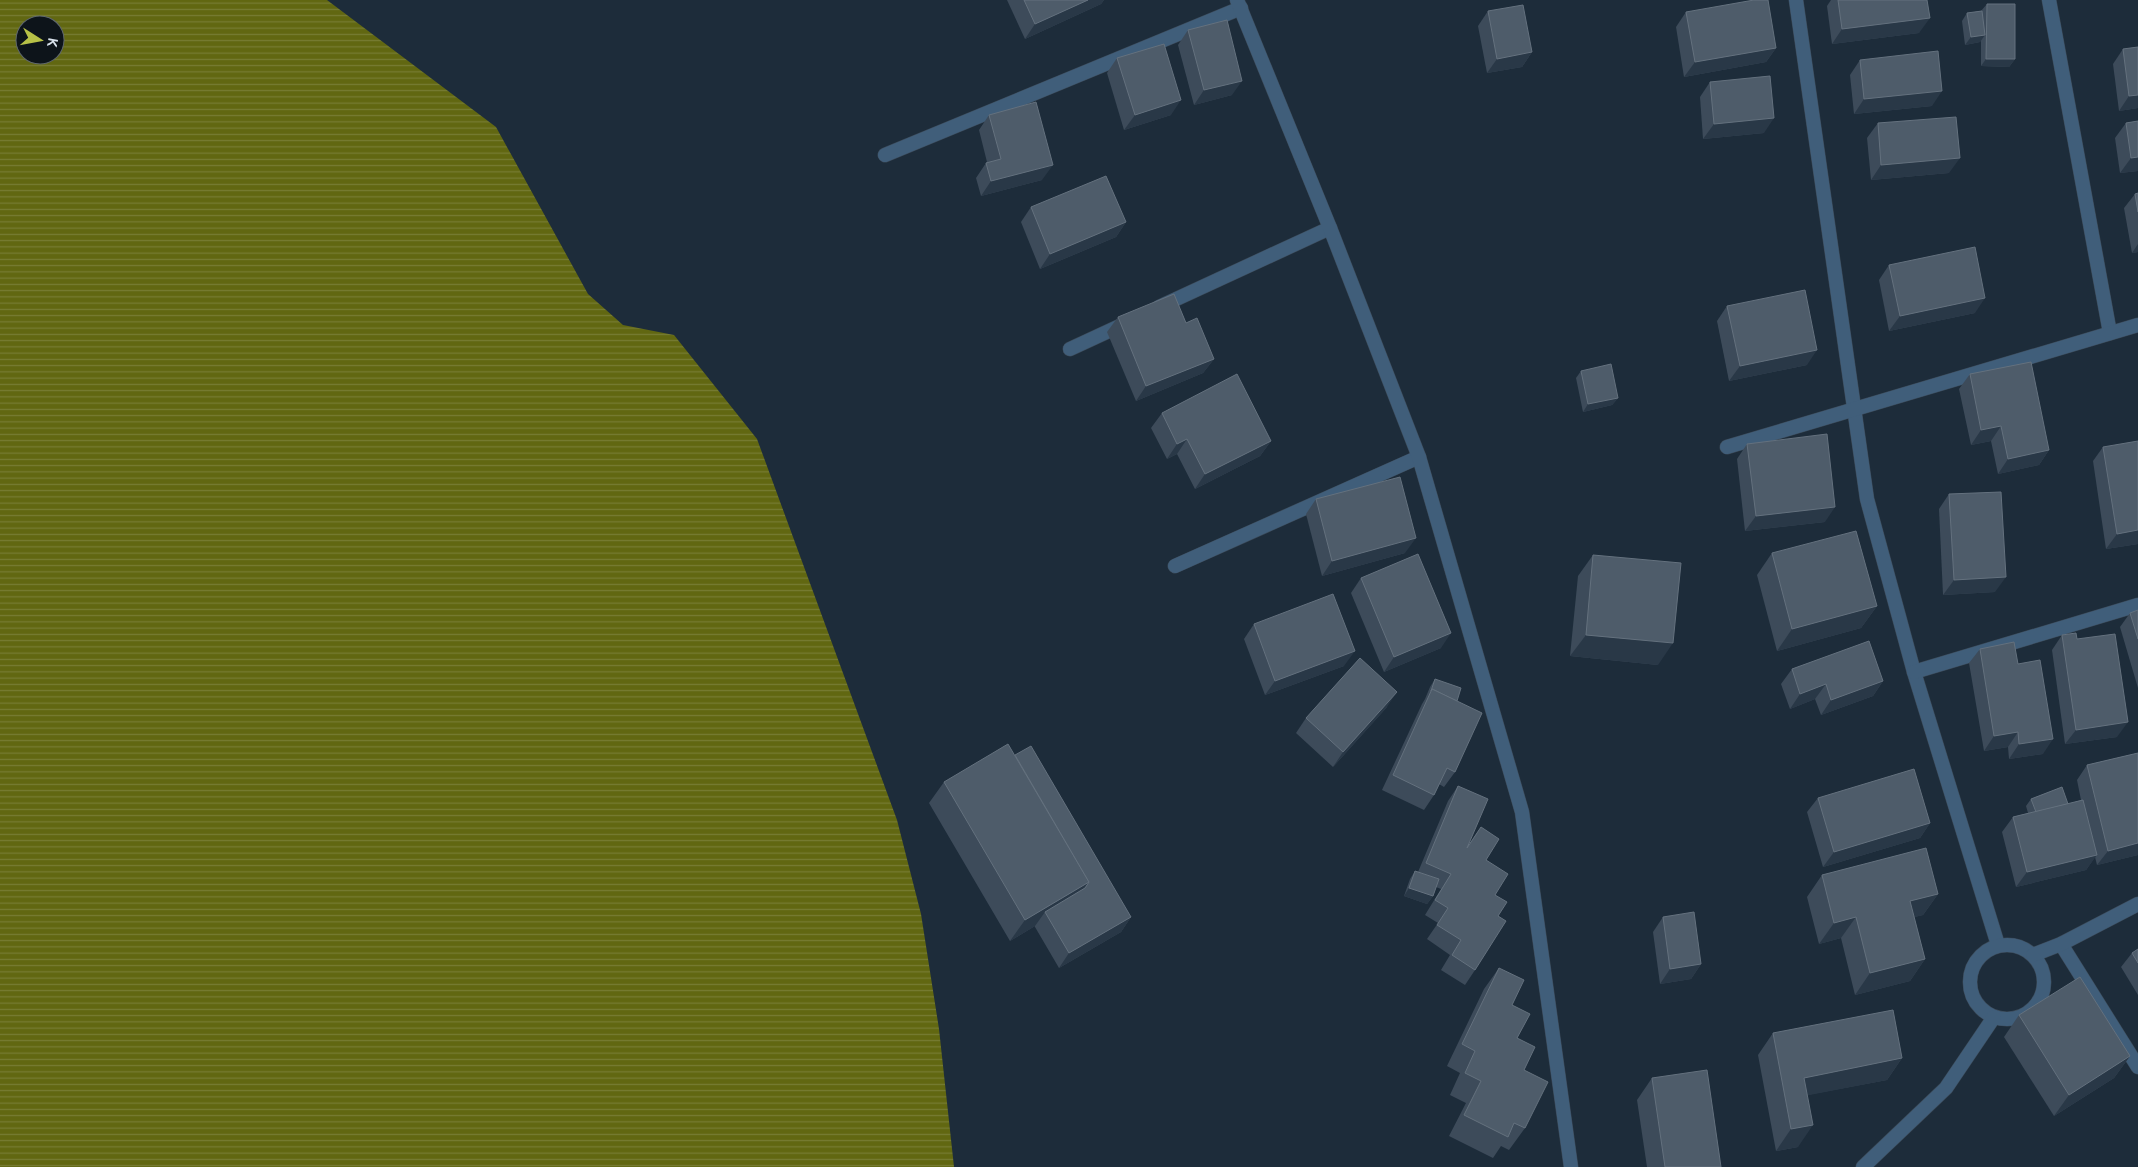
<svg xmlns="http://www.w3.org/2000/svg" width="2138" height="1167" viewBox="0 0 2138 1167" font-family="Ubuntu,sans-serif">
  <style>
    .water { fill: url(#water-rules); fill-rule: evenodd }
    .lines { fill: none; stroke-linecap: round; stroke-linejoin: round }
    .minor-casing { stroke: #3b4957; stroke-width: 15 }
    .tertiary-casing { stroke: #3b4957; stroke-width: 15 }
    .minor { stroke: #405e7a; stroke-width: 14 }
    .tertiary { stroke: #405e7a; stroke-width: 14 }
    .wall { fill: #3d4b5a }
    .shaded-wall { fill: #293847 }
    .building { fill: #4e5c6a; stroke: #64717e }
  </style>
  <defs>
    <pattern id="water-rules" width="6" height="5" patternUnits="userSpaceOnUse" patternTransform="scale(1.25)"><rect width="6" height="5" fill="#616711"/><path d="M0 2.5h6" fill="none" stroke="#777d34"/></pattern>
  </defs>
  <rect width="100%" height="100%" fill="#1d2c3a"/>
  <path class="water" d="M0,0H327L496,127L588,294L623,325L674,335L757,439L897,820L921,914L939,1029L954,1167H0ZM25,25H55V55H25Z"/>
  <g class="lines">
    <defs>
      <g id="minor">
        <polyline points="1796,0 1867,499 1914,672 1998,945"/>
        <polyline points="2049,0 2110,333"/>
        <polyline points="885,155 1241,8"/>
        <polyline points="1159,307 1330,228"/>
        <polyline points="1070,349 1124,324"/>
        <polyline points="1727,447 2138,325"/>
        <polyline points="1175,566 1419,457"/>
        <polyline points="1914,672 2138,605"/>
        <polyline points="2061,944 2138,1067"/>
        <circle cx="2007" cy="982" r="37"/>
        <polyline points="2033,955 2061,944 2138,904"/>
        <polyline points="1863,1167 1946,1088 1994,1017"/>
      </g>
      <polyline id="tertiary" points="1237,0 1330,228 1419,457 1522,812 1571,1167"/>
    </defs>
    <use href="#minor" class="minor-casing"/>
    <use href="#tertiary" class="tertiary-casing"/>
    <use href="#minor" class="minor"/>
    <use href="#tertiary" class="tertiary"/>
  </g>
  <g class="wall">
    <polygon points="1007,0 1104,0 1101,4 1025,39"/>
    <polygon points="1831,0 1927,0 1919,33 1832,44 1827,6"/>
    <polygon points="1987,4 2015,59 2009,67 1981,66 1981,40 1980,42 1965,45 1962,21 1967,13 1981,11"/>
    <polygon points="1488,11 1532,52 1522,67 1487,73 1478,26"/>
    <polygon points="1686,12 1776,48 1766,62 1684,77 1676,27"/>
    <polygon points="1188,30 1232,95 1194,105 1178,45"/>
    <polygon points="2138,47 2138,108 2119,111 2113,64 2123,49"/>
    <polygon points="1117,58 1171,115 1124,130 1107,73"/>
    <polygon points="1860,60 1932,106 1854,114 1850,75"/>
    <polygon points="1710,82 1764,133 1703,139 1700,97"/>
    <polygon points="989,115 1042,180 981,196 976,178 986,163 987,162 979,130"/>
    <polygon points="2138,121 2138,171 2120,173 2115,138 2126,123"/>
    <polygon points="1878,123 1949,173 1871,180 1867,138"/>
    <polygon points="2138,193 2138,252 2132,253 2124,208 2135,194"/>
    <polygon points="1031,207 1126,222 1116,237 1040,269 1021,222"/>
    <polygon points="1889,265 1975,313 1889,331 1879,280"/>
    <polygon points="1727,306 1807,365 1729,381 1717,321"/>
    <polygon points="1118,317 1186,323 1214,359 1203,373 1136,401 1107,332"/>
    <polygon points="1581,371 1618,398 1612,405 1583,412 1576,378"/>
    <polygon points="1970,374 2049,450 2039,465 1998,474 1991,441 1971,445 1959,389"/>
    <polygon points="1162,413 1271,441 1260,456 1195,489 1177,454 1167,459 1151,428"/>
    <polygon points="1747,444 1825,522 1745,531 1737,459"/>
    <polygon points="2103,447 2138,544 2106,549 2093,461"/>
    <polygon points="1949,494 1995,592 1943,595 1939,509"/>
    <polygon points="1316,499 1405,553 1322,576 1306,514"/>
    <polygon points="1772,553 1877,606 1861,628 1777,651 1757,575"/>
    <polygon points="1593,555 1658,665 1570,656 1578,576"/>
    <polygon points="1361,578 1441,648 1384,672 1351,593"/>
    <polygon points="2138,610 2138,688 2120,627 2130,613"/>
    <polygon points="1254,624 1344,666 1265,695 1244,639"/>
    <polygon points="2062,635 2077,639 2117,737 2065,744 2052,650"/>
    <polygon points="1980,649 2018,664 2043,754 2009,759 2008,747 1984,751 1969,663"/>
    <polygon points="1792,669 1883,681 1873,696 1821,715 1815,699 1790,709 1781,684"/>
    <polygon points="1435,679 1457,701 1455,772 1444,787 1439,784 1434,795 1424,810 1382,790 1422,704 1425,699 1430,687"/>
    <polygon points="1387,707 1333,767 1296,733 1306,718"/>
    <polygon points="2138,753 2138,855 2097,865 2095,857 2086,870 2016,887 2002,832 2013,817 2028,813 2026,806 2031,799 2068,804 2081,800 2077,780 2087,765"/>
    <polygon points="1015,755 1131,917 1121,932 1059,968 1035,927 1035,926 1010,941 929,803 944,782"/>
    <polygon points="1458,786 1468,846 1481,827 1486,860 1495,895 1498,916 1475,970 1465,985 1441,970 1450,955 1427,939 1438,923 1425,915 1441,889 1436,887 1433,896 1427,904 1404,896 1410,879 1415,871 1418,872 1448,801"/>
    <polygon points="1818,798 1930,823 1920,838 1823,867 1807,812"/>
    <polygon points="1822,875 1938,894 1923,915 1914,917 1925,959 1910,981 1855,995 1841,938 1819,944 1807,897"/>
    <polygon points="1663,917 1701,964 1691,979 1660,984 1653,932"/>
    <polygon points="2138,949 2138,995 2121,967 2132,953"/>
    <polygon points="1499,968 1517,1038 1524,1070 1525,1128 1509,1150 1501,1146 1493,1158 1449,1136 1466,1103 1450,1095 1460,1073 1447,1066 1484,989"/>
    <polygon points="2019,1015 2130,1056 2114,1078 2054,1116 2004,1037"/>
    <polygon points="1773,1033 1902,1058 1887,1080 1807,1095 1798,1147 1776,1151 1758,1055"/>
    <polygon points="1652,1078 1721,1167 1647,1167 1637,1100"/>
  </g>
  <g class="shaded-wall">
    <polygon points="1088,0 1104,0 1101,4 1025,39 1035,24"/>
    <polygon points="1930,18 1919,33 1832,44 1842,29"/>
    <polygon points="1985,35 1980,42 1965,45 1971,37"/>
    <polygon points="1776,48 1766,62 1684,77 1695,62"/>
    <polygon points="1532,52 1522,67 1487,73 1497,59"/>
    <polygon points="1986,59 2015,59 2009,67 1981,66"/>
    <polygon points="1242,81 1232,95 1194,105 1204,90"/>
    <polygon points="1942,91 1932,106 1854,114 1864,99"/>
    <polygon points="2138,95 2138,108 2119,111 2129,96"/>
    <polygon points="1181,100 1171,115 1124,130 1135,115"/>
    <polygon points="1774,118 1764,133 1703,139 1714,124"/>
    <polygon points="2138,157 2138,171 2120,173 2131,158"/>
    <polygon points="1960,158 1949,173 1871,180 1881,165"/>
    <polygon points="1053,165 1042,180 981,196 991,181"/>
    <polygon points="1126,222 1116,237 1040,269 1050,254"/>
    <polygon points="2138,244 2138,252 2132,253"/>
    <polygon points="1985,298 1975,313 1889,331 1900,316"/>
    <polygon points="1817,350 1807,365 1729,381 1740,366"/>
    <polygon points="1214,359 1203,373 1136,401 1146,386"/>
    <polygon points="1618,398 1612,405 1583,412 1588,404"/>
    <polygon points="2001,426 1991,441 1971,445 1981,430"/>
    <polygon points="1187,439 1177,454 1167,459 1177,444"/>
    <polygon points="1271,441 1260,456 1195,489 1205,474"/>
    <polygon points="2049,450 2039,465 1998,474 2008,459"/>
    <polygon points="1835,507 1825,522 1745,531 1756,516"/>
    <polygon points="2138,530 2138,544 2106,549 2117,534"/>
    <polygon points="1416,538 1405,553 1322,576 1332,561"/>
    <polygon points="2006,577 1995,592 1943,595 1954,580"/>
    <polygon points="1877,606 1861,628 1777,651 1792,629"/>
    <polygon points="1451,633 1441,648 1384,672 1394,657"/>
    <polygon points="1586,635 1673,643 1658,665 1570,656"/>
    <polygon points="1355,651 1344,666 1265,695 1275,681"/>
    <polygon points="1883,681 1873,696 1821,715 1831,700"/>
    <polygon points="1826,684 1815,699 1790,709 1800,694"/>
    <polygon points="1397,692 1387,707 1333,767 1343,752"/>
    <polygon points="2128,722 2117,737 2065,744 2076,730"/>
    <polygon points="2018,732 2008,747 1984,751 1994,736"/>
    <polygon points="2053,739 2043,754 2009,759 2019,744"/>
    <polygon points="1930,823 1920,838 1823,867 1834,852"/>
    <polygon points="2138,843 2138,855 2097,865 2108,851"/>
    <polygon points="2097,855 2086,870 2016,887 2027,872"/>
    <polygon points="1089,882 1074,903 1045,912 1035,926 1010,941 1025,920"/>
    <polygon points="1409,888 1433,896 1427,904 1404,896"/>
    <polygon points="1938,894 1923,915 1895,922 1910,901"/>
    <polygon points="1131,917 1121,932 1059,968 1069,953"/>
    <polygon points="1856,917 1841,938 1819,944 1834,923"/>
    <polygon points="1925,959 1910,981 1855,995 1870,973"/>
    <polygon points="1701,964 1691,979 1660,984 1670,969"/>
    <polygon points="2130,1056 2114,1078 2054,1116 2069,1095"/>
    <polygon points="1902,1058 1887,1080 1789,1099 1804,1078"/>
    <polygon points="1813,1125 1798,1147 1776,1151 1791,1129"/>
  </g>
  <g class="building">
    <polygon points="1024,0 1088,0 1035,24"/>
    <polygon points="1754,0 1768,0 1776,48 1695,62 1686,12"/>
    <polygon points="1838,0 1927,0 1930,18 1842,29"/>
    <polygon points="1987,4 2015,4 2015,59 1986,59"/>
    <polygon points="1523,5 1532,52 1497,59 1488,11"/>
    <polygon points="1982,11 1985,35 1971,37 1967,13"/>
    <polygon points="1227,20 1242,81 1204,90 1188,30"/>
    <polygon points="1164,44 1181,100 1135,115 1117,58"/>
    <polygon points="2138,47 2138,95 2129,96 2123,49"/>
    <polygon points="1938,51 1942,91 1864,99 1860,60"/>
    <polygon points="1770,76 1774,118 1714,124 1710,82"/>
    <polygon points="1036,102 1053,165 991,181 986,163 1001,159 989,115"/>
    <polygon points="1956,117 1960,158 1881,165 1878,123"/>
    <polygon points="2138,121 2138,157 2131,158 2126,123"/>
    <polygon points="1106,176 1126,222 1050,254 1031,207"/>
    <polygon points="2138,193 2138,212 2135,194"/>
    <polygon points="1975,247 1985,298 1900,316 1889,265"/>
    <polygon points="1805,290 1817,350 1740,366 1727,306"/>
    <polygon points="1174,294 1186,323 1197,318 1214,359 1146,386 1118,317"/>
    <polygon points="2031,362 2049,450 2008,459 2001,426 1981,430 1970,374"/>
    <polygon points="1611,364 1618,398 1588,404 1581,371"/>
    <polygon points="1237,374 1271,441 1205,474 1187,439 1177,444 1162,413"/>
    <polygon points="1827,434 1835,507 1756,516 1747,444"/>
    <polygon points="2138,441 2138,530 2117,534 2103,447"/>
    <polygon points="1400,477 1416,538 1332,561 1316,499"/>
    <polygon points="2001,492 2006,577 1954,580 1949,494"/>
    <polygon points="1856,531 1877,606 1792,629 1772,553"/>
    <polygon points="1418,554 1451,633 1394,657 1361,578"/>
    <polygon points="1593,555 1681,563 1673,643 1586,635"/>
    <polygon points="1333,594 1355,651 1275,681 1254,624"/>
    <polygon points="2138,610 2138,639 2130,613"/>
    <polygon points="2076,633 2077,639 2115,634 2128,722 2076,730 2062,635"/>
    <polygon points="1869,641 1883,681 1831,700 1826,684 1800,694 1792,669"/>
    <polygon points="2014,642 2018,664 2040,660 2053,739 2019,744 2018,732 1994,736 1980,649"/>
    <polygon points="1360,658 1397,692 1343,752 1306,718"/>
    <polygon points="1435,679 1461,688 1457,701 1432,689 1431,691"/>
    <polygon points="1432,689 1482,713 1455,772 1447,768 1434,795 1393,775"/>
    <polygon points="1008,744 1089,882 1025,920 944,782"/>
    <polygon points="1031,746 1131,917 1069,953 1045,912 1085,888 1089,882 1015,755"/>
    <polygon points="2138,753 2138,843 2108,851 2087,765"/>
    <polygon points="1914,769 1930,823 1834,852 1818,798"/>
    <polygon points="1458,786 1488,799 1467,848 1481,827 1499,839 1486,860 1508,874 1495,895 1507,902 1498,916 1506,921 1475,970 1452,955 1461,940 1437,925 1448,908 1435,900 1451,874 1426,863"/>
    <polygon points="2062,787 2068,804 2036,812 2031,799"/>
    <polygon points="2083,800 2097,855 2027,872 2013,817"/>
    <polygon points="1926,848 1938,894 1910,901 1925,959 1870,973 1856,917 1834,923 1822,875"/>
    <polygon points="1415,871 1439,879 1433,896 1409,888"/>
    <polygon points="1694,912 1701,964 1670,969 1663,917"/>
    <polygon points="2138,949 2138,963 2132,953"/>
    <polygon points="1499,968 1524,980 1512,1005 1530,1014 1517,1038 1535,1047 1524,1070 1548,1082 1525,1128 1514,1123 1508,1137 1464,1115 1481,1081 1465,1073 1475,1051 1462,1044"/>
    <polygon points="2080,977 2130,1056 2069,1095 2019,1015"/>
    <polygon points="1893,1010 1902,1058 1804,1078 1813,1125 1791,1129 1773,1033"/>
    <polygon points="1707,1070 1721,1167 1665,1167 1652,1078"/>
  </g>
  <g transform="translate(40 40) rotate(101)"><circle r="24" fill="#0d141a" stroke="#5f676e"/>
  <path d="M0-4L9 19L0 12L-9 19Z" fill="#b7c147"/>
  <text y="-8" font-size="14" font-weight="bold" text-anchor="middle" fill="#dae3ed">K</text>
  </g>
</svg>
